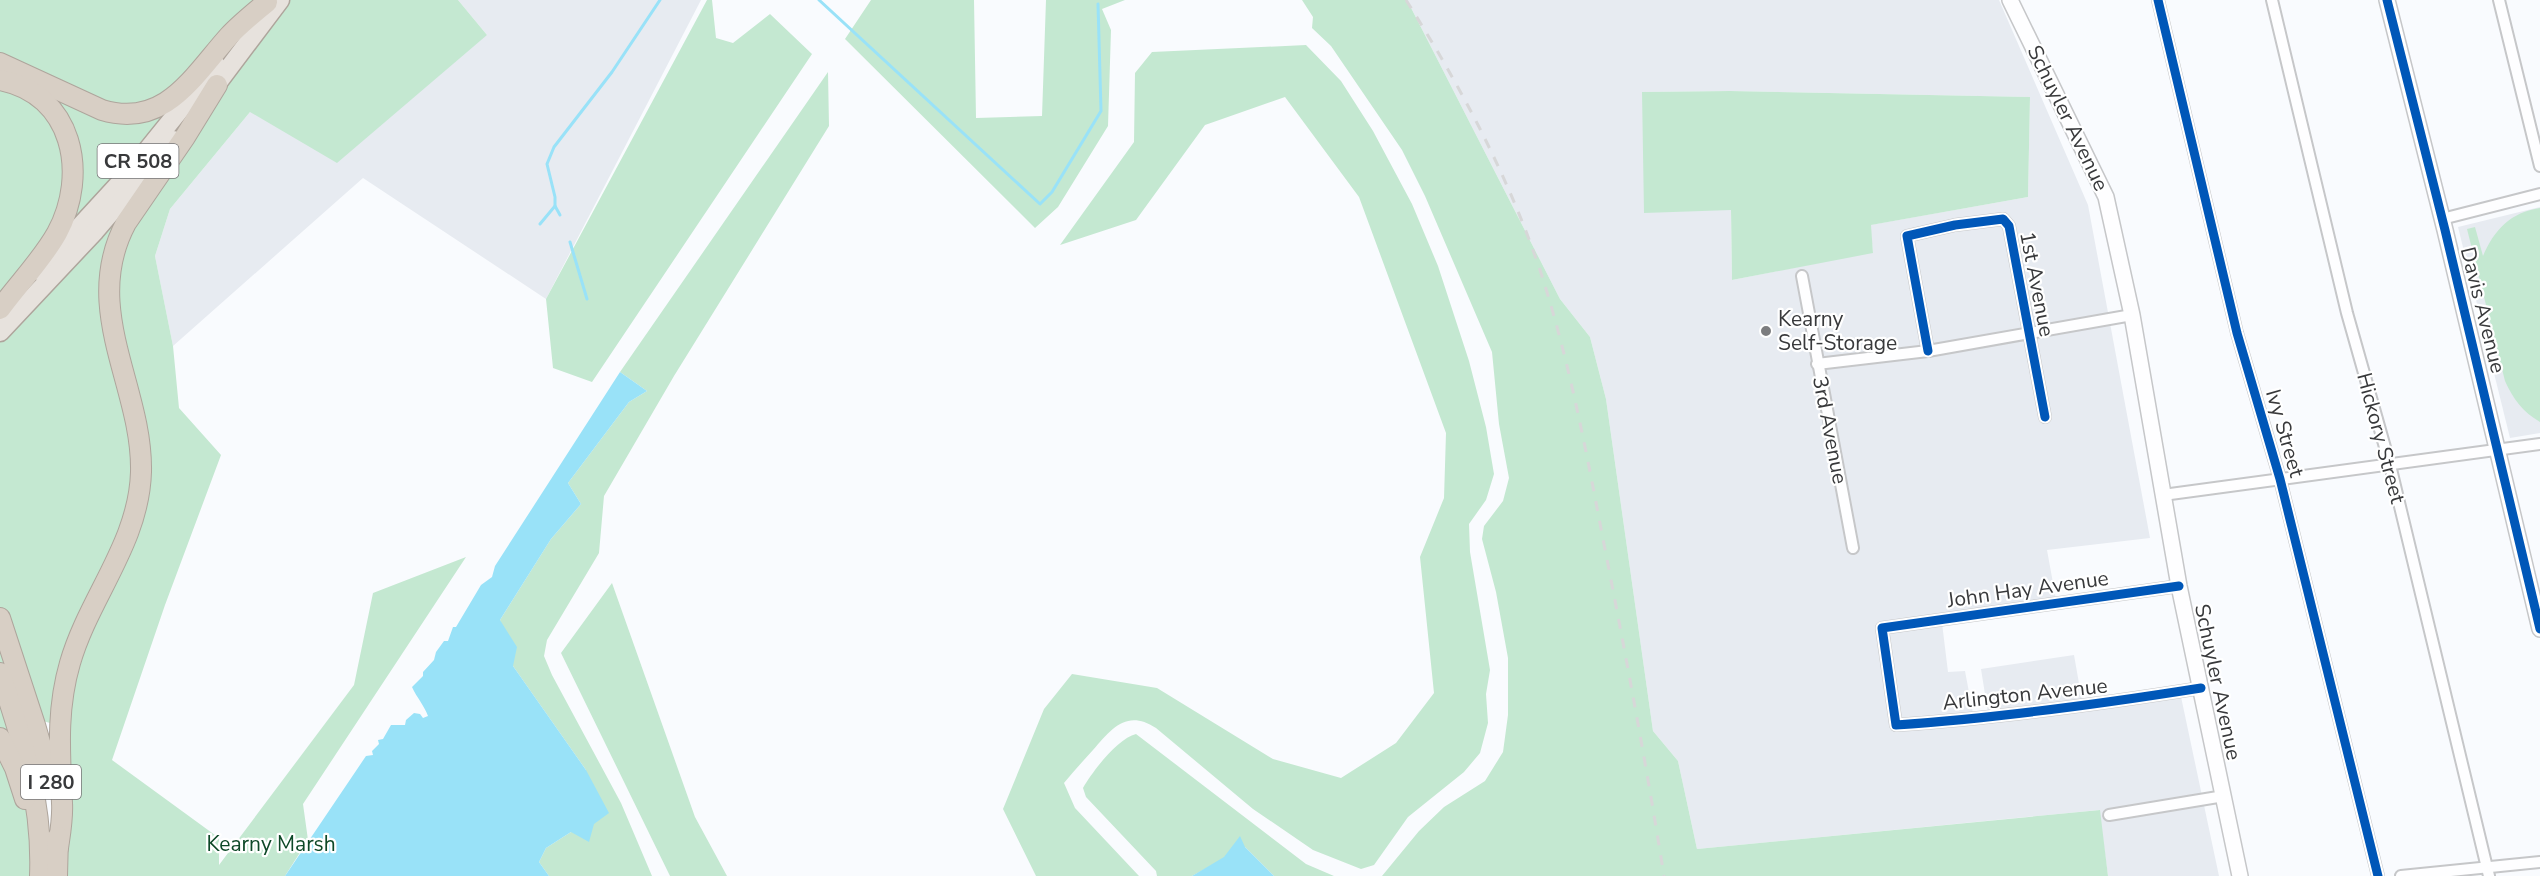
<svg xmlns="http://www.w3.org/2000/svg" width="2540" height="876" viewBox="0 0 2540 876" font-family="'Nunito Sans',sans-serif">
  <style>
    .built { fill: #e7ebf1; fill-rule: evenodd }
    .green { fill: #c4e8d1 }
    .water { fill: #99e2f8 }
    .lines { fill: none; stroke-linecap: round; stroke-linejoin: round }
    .stream { stroke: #99e2f8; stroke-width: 3 }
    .street-casing { stroke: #c6c7c9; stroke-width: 14 }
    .secondary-casing { stroke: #c6c7c9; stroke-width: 18 }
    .primary-casing { stroke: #aea59c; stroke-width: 21 }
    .highway-casing { stroke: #aea59c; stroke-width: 22 }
    .street { stroke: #fefeff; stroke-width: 10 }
    .secondary { stroke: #fefeff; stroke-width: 15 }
    .primary { stroke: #e7e2dd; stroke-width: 18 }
    .highway { stroke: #d8cfc5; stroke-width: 20 }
    .rail { stroke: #d7d7d8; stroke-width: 3; stroke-dasharray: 10 10; stroke-linecap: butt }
    .cycleway-casing { stroke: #fff; stroke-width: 13 }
    .cycleway { stroke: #0057b8; stroke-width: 9 }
    .poi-dot { fill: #7c7d7f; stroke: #fff; stroke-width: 2 }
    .labels { text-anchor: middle; stroke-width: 4.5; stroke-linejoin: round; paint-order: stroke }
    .shield { fill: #fff; stroke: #747476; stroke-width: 1.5 }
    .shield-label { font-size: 20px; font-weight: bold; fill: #38393b }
    .street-label { font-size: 21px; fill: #38393b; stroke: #fff }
    .poi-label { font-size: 21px; fill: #38393b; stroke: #fff; text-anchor: start }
    .park-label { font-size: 21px; fill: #0d4827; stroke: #fff }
  </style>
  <rect width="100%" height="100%" fill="#f9fbfe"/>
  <g class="built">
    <polygon points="458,0 701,0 546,299 363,178 173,346 155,256 170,209 250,112 487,35"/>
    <path d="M1407,0H1999L2088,205L2150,538L2047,550L2057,605L1942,623L1948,672L1965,671L1974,719H1989L1981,669L2074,655L2083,706L2180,692L2219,876H2108L2099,810L1697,849L1678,761L1653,731L1606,399L1590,337L1560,299ZM1730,91L2030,97L2028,197L1870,225L1873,252L1732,280L1731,210L1642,92Z"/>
    <polygon points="2540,207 2540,433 2510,438 2458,227"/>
  </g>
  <g class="green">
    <polygon points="0,0 268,0 0,311"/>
    <polygon points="282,0 458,0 487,35 337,163 250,112 170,209 155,256 173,346 179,408 221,455 165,605 112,760 219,838 219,865 354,685 373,593 466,557 303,804 308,840 285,876 57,876 60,726 33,718 26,806 32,848 32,876 0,876 0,332 112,213 126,222"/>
    <polygon points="707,0 712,0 716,38 733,43 770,14 812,54 592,382 553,368 546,299"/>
    <polygon points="871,0 974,0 976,118 1042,116 1046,0 1125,0 1102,9 1111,30 1108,126 1058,207 1035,228 845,39"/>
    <polygon points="1302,0 1407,0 1560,299 1590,337 1606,399 1653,731 1678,761 1697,849 2100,810 2108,876 1382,876 1419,831 1444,807 1485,781 1503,752 1508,715 1508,658 1496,592 1482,539 1484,526 1503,501 1509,478 1499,424 1492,352 1425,196 1402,150 1331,46 1312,28 1313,17"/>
    <path d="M1306,45L1341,81L1373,131L1412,204L1438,266L1469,361L1486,427L1494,474L1486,500L1469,524L1470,552L1490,670L1486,694L1488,723L1480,753L1464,772L1408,817L1374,865L1361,869L1313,850L1253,809L1156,728C1127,709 1112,728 1093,750C1083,761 1073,772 1064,783L1075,808L1139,876H1036L1003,809L1044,709L1072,674L1157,688L1273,759L1341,778L1396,743L1434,693L1420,557L1444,498L1446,433L1359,197L1285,97L1205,125L1136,220L1060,245L1134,142L1135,73L1152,52Z"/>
    <polygon points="828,72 829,126 674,376 604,496 599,553 547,640 544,656 552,675 621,803 652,876 549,876 539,862 546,848 571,832 586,770 513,666 500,620 551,539 581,504 568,483 629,402 647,391 620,372"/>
    <polygon points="1730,91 2030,97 2028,197 1871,225 1873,253 1732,280 1731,210 1644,213 1642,92"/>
    <path d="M2540,208V422C2523,412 2513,399 2505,381L2467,229L2475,227L2483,256C2494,230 2511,212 2540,208Z"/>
    <polygon points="612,583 695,817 727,876 670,876 561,653"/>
    <path d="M1136,734L1306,864L1334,876H1274L1245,847L1192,876H1157L1156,871L1086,797L1083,788C1092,772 1118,738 1136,734Z"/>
  </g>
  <g class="water">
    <path d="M620,372L647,391L629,402L568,483L581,504L551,539L500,620L517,647L513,666L586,770L609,813L594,824L589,842L571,832L546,848L539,862L549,876H285L366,756L373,755L372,751L379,744L378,740L383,739L391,725H405L406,720L414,713L420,714L423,718L428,716C424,705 417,698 412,687L423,676V672L434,660L436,652L444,641H448L453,627H456L481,585L492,577L495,566Z"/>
    <polygon points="1240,836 1245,847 1274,876 1192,876 1224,857"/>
  </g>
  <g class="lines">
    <g class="stream">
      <polyline points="819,0 1040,204 1052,192 1101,111 1098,4"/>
      <polyline points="555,206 560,215"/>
      <polyline points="540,224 555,206 555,197 547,164 554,147 612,72 660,0"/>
      <polyline points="570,242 587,299"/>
    </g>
    <defs>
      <g id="street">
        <polyline points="2158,0 2237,333 2280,479 2378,876"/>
        <polyline points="2272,0 2347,313 2390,465 2489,876"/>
        <polyline points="2499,0 2540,166"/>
        <polyline points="2442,219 2540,194"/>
        <polyline points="1802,276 1853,548"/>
        <polyline points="1928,351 1907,236 1955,225 2003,219 2009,226 2045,417"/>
        <polyline points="1817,364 1928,351 2132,315"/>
        <polyline points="2163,495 2540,444"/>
        <path d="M2179,586L1882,628L1896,725C1999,718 2100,704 2201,688"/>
        <polyline points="2109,815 2224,796"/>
        <polyline points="2401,876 2540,862"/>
      </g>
      <g id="secondary">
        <polyline points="2010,0 2106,197 2132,315 2179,586 2240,876"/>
        <polyline points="2387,0 2445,230 2540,629"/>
      </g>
      <g id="primary">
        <polyline points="207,97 280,0"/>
        <polyline points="39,271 128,174 216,65"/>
        <polyline points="0,332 95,231 173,140"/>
      </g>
      <g id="highway">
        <path d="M0,63L102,110C165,129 193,76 229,36C240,24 254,13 267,2"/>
        <path d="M0,80C73,94 89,174 57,233C42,260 18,284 0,309"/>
        <polyline points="0,618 35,725 52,784"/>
        <path d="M0,673C23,742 43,802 40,876"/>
        <polyline points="0,738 15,768 25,799"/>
        <path d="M58,848C60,834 63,818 62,803C60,754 56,711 70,663C89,597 139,543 141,472C143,387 80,309 126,223L185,137L217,85"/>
        <polyline points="57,876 58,837"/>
      </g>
    </defs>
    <use href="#street" class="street-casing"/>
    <use href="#secondary" class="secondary-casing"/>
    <use href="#primary" class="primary-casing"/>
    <use href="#highway" class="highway-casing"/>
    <use href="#street" class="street"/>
    <use href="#secondary" class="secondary"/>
    <use href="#primary" class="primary"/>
    <use href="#highway" class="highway"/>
    <path class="rail" d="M1406,0C1460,85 1509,177 1541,273C1569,360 1586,450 1603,539C1625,651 1646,763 1664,876"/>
    <defs>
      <g id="cycleway">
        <polyline points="2158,0 2237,333 2280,479 2378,876"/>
        <polyline points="2387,0 2445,230 2540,629"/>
        <polyline points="1928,351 1907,236 1955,225 2003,219 2009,226 2045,417"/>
        <path d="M2179,586L1882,628L1896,725C1999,718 2100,704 2201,688"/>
      </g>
    </defs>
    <use href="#cycleway" class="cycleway-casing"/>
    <use href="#cycleway" class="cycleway"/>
  </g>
  <circle class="poi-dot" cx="1766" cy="331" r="6"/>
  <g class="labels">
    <g class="shield">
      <rect x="97.5" y="144" width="81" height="34" rx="4.5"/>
      <rect x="21" y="765" width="60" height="34" rx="4.5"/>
    </g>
    <g class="shield-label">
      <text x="138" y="168">CR 508</text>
      <text x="51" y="789">I 280</text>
    </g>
    <g class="street-label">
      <text transform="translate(2068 118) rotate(64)" y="7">Schuyler Avenue</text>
      <text transform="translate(2037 284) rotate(79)" y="7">1st Avenue</text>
      <text transform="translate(2483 310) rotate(76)" y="7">Davis Avenue</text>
      <text transform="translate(1830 430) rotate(79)" y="7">3rd Avenue</text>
      <text transform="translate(2285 433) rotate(74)" y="7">Ivy Street</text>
      <text transform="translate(2381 438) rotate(75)" y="7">Hickory Street</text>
      <text transform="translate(2028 589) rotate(-8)" y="7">John Hay Avenue</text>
      <text transform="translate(2218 682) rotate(78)" y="7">Schuyler Avenue</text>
      <text transform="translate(2025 694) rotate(-6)" y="7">Arlington Avenue</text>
    </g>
    <g class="poi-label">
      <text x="1778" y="326">Kearny<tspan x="1778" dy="24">Self-Storage</tspan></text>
    </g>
    <g class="park-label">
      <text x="271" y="851">Kearny Marsh</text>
    </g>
  </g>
</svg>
